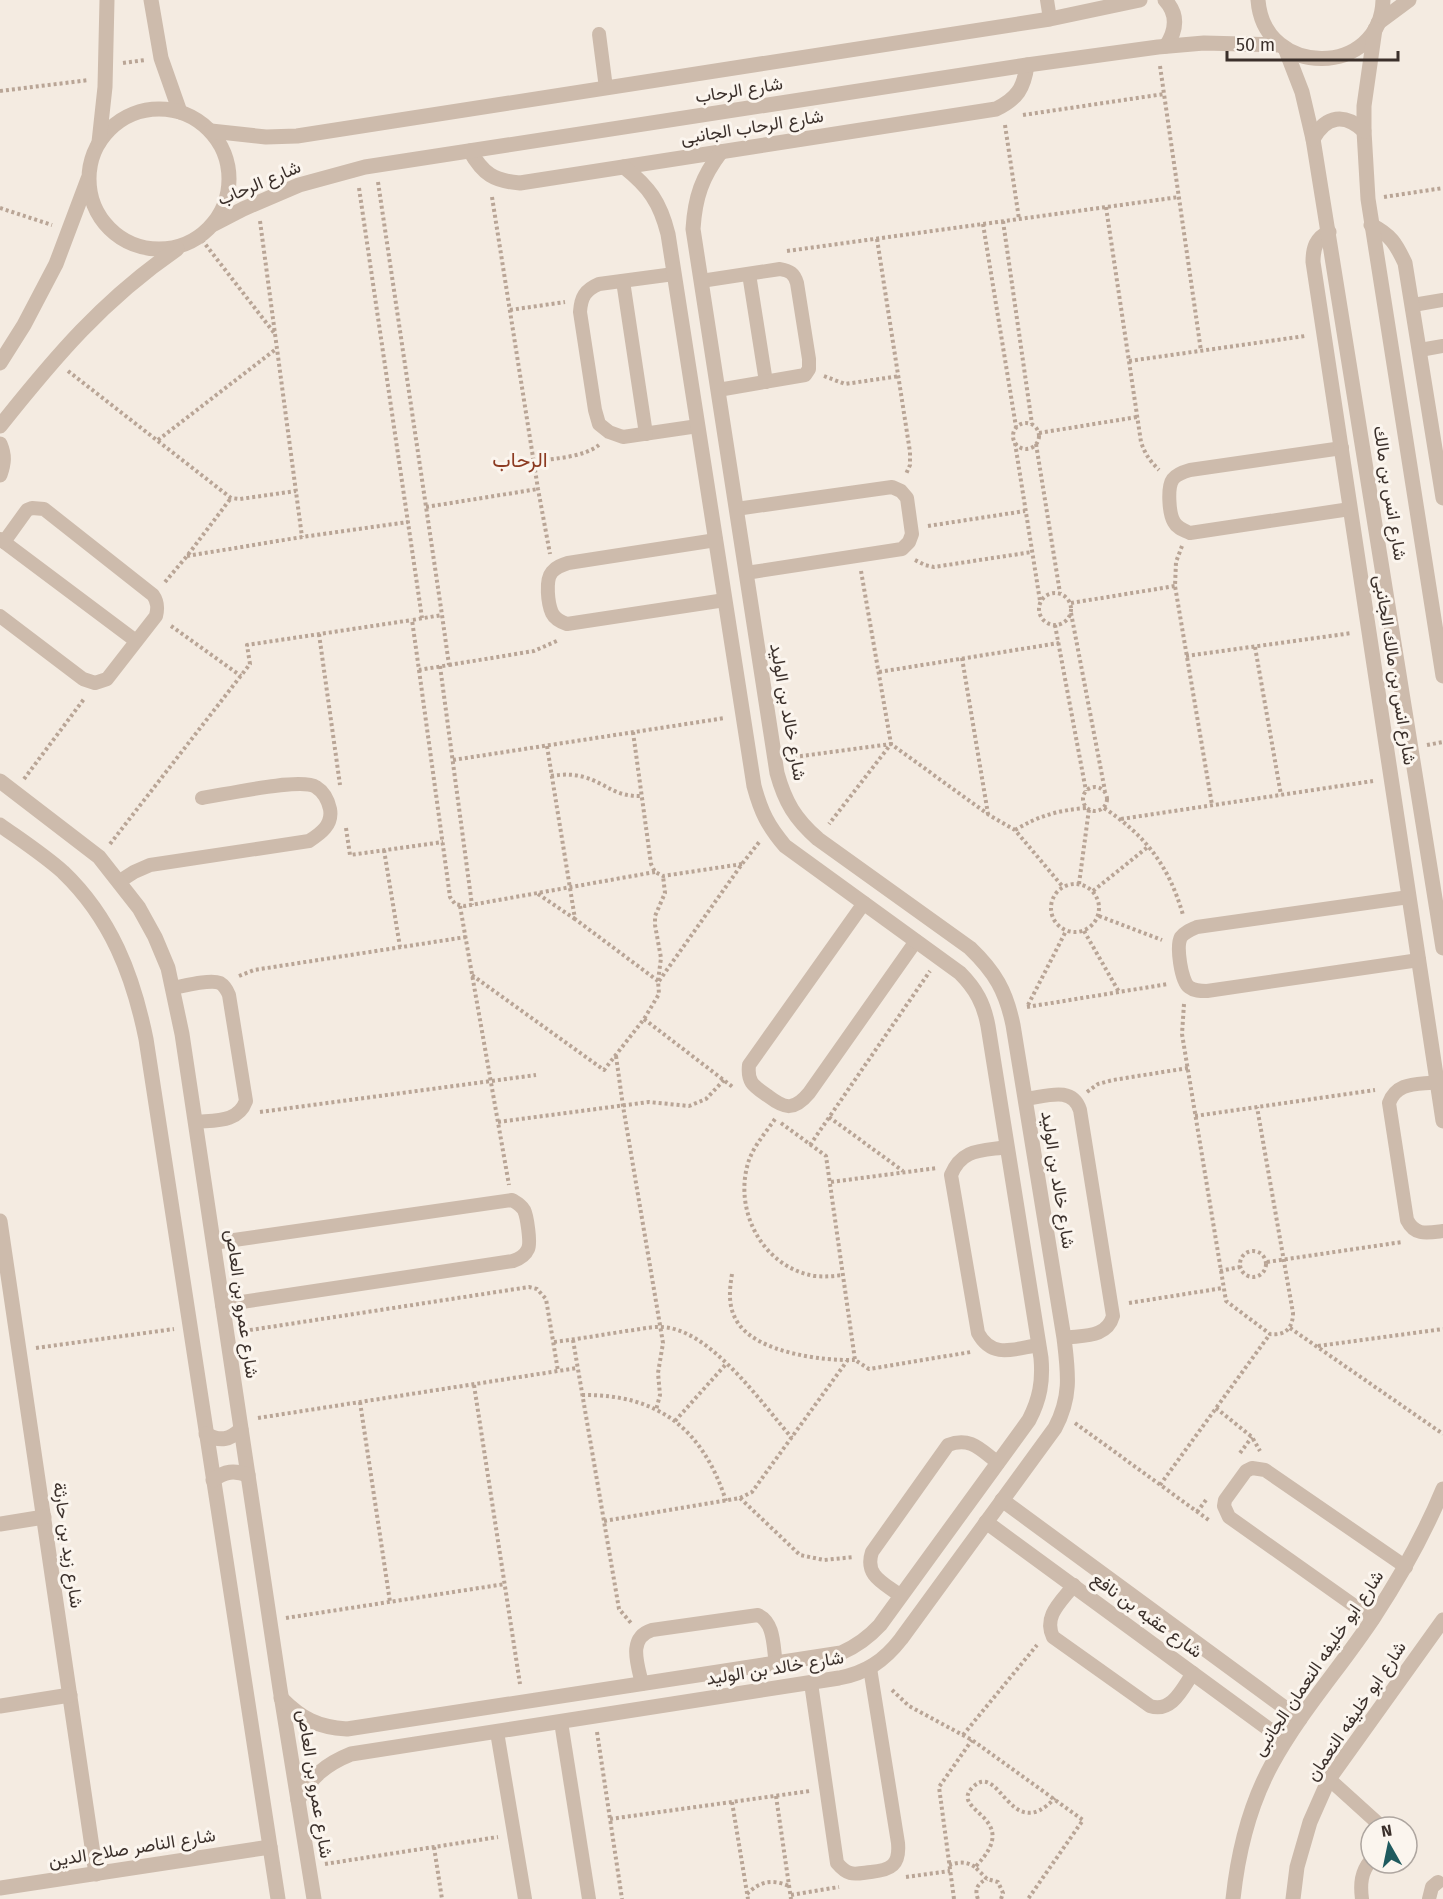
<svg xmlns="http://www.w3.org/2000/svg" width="1443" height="1899" viewBox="0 0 1443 1899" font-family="'Fira Sans',Vazirmatn,sans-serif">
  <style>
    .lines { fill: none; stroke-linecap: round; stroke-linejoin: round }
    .path { stroke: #b9a596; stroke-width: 4; stroke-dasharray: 3 3; stroke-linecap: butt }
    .service { stroke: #cdbbac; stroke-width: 14 }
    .minor { stroke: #cdbbac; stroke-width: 15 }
    .tertiary { stroke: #cdbbac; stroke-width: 15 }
    .labels { text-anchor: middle; stroke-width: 6; stroke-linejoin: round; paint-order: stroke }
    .street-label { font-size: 18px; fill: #3b302b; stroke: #fbf5ee }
    .quarter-label { font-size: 21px; fill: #8c3b22; stroke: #fbf5ee }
  </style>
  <rect width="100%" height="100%" fill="#f4ebe1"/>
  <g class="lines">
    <g class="path">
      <polyline points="123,63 145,60"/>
      <polyline points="1160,66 1201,351"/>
      <polyline points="0,91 89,80"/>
      <polyline points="1023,115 1164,94"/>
      <polyline points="1005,125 1019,219"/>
      <polyline points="378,182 442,615 449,665 419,670 412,620 442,615"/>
      <polyline points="359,188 422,618"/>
      <polyline points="492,197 538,489 550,554"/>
      <polyline points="1384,197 1443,188"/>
      <path d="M1106,207L1141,442C1145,454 1150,461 1159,470"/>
      <polyline points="0,208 52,225"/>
      <polyline points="260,221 302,537"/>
      <polyline points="1003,221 1032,424"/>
      <polyline points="983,224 1016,427"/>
      <polyline points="877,239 910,452 910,465 906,474"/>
      <polyline points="202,240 275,334"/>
      <polyline points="787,251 1179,197"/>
      <polyline points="510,310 565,302"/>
      <polyline points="1129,361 1305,336"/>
      <polyline points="68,371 231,498 240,499 296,491"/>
      <polyline points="824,376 845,384 900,376"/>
      <circle cx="1026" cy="436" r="13"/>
      <polyline points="1039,433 1137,417"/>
      <polyline points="158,440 276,349"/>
      <polyline points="1015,443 1040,601"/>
      <polyline points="1036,444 1060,593"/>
      <path d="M533,462C554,458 582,458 599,445"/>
      <polyline points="426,507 538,489"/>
      <polyline points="928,526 1025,511"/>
      <polyline points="1182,546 1176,562 1175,586 1212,805"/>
      <polyline points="187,556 302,537 408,522"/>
      <polyline points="915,560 925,565 934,567 1032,552"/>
      <polyline points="861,571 891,744 989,815 1015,830 1063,887"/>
      <polyline points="165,582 187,556 231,498"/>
      <circle cx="1055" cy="609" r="16"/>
      <polyline points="1071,603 1175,586"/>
      <polyline points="1071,613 1105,791"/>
      <polyline points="1055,625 1086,791"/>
      <polyline points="171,626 241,676"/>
      <polyline points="319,634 340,785"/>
      <polyline points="1255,647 1281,795"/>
      <polyline points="1186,656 1352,633"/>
      <polyline points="962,658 988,814"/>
      <polyline points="449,665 534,651 559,640"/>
      <polyline points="440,666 472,905"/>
      <polyline points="419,670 450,897 455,904 465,906 655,872"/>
      <polyline points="879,672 1059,643"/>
      <polyline points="633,732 651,864 655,872 663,876 742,864"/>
      <polyline points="1427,745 1443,742"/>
      <polyline points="547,746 575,919 658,981"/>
      <polyline points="794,757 891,744 829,824"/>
      <polyline points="453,760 725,718"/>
      <path d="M551,776C563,774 573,774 584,777C608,784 614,797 642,796"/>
      <polyline points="24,779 84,699"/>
      <circle cx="1095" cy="799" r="12"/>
      <path d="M1104,808C1146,836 1169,866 1183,915"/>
      <polyline points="1121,819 1373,781"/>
      <polyline points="346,828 350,855 443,842"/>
      <path d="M1015,830C1038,816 1059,810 1086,808"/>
      <polyline points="110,844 250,664 247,645 412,620"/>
      <polyline points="384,850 400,947"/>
      <circle cx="1075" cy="908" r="24"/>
      <polyline points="1079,884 1089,809"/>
      <polyline points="1093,891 1149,846"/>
      <polyline points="538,894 575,919"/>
      <polyline points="460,906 509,1185"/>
      <polyline points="1099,916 1162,940"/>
      <polyline points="1084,931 1119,992"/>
      <polyline points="472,975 604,1070 644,1019 659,994 658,981 661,958 655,925 655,916 665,893 663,876"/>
      <polyline points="239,976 254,970 466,937"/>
      <polyline points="659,981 742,864 760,841"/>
      <path d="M1184,1004L1182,1034L1226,1301L1270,1334C1285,1336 1293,1328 1293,1313L1257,1107"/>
      <polyline points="1028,1005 1066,931"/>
      <polyline points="1027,1007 1168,984"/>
      <polyline points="644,1019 734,1088"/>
      <polyline points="616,1056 623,1106 663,1343 658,1373 660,1395 656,1410"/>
      <polyline points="1087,1092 1098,1084 1113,1080 1188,1068"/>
      <polyline points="260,1112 536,1075"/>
      <polyline points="1195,1116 1375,1090"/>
      <polyline points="829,1117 903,1171"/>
      <path d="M775,1119C764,1135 751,1149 747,1167C735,1215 765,1268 815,1276C825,1277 834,1276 843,1275"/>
      <polyline points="498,1122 649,1102 689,1106 706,1099 724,1080"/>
      <polyline points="781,1123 826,1156 855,1360 869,1369 971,1352"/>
      <polyline points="810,1145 930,971"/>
      <polyline points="831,1182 937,1168"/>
      <circle cx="1253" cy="1264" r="13"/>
      <polyline points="1267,1262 1402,1242"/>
      <polyline points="1220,1271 1240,1267"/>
      <path d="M732,1274C729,1292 728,1308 738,1323C758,1353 823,1361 855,1360"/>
      <polyline points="1129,1303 1223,1288"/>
      <polyline points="1290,1328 1443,1434"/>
      <polyline points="244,1331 529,1287 537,1289 546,1299 558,1371"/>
      <polyline points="573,1340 619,1609 631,1623"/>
      <path d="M554,1342C578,1339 602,1335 626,1331C637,1330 648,1327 658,1327C708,1325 762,1404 792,1438"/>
      <polyline points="1318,1346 1443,1329"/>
      <polyline points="36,1348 174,1329"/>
      <polyline points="474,1385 520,1684"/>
      <path d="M582,1395C658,1394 703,1429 726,1501"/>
      <polyline points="360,1402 390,1602"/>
      <polyline points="1216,1408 1252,1437 1260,1451"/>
      <polyline points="258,1418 577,1368"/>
      <polyline points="675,1421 727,1363"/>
      <polyline points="1075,1423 1210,1521"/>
      <polyline points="1240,1453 1252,1437"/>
      <polyline points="1160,1485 1270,1334"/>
      <polyline points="740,1498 800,1555 824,1560 854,1557"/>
      <polyline points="1197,1512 1206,1500"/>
      <polyline points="604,1521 740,1498 752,1492 847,1361"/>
      <polyline points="286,1618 505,1584"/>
      <polyline points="892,1690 909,1706 972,1740 1083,1820 1028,1899"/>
      <polyline points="597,1732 622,1899"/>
      <polyline points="963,1735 1037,1645"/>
      <polyline points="776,1796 791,1899"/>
      <polyline points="732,1802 748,1899"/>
      <polyline points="610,1819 810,1791"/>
      <polyline points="434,1847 442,1899"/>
      <polyline points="325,1864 498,1837"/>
      <path d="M949,1865C959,1862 966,1861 975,1867"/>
      <polyline points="906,1877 950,1871"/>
      <path d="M747,1894C760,1881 772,1879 789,1886"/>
      <polyline points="791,1895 839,1887"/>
      <polyline points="954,1899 939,1787 972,1740"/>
      <path d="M978,1899C974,1889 978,1883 987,1879"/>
      <path d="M1001,1899L1003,1893L998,1882L987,1879L975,1867C1026,1816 947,1812 973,1787C1000,1760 1010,1846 1055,1798"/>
    </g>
    <g class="service">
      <polyline points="1047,0 1050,19"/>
      <polyline points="599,34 606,88"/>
      <path d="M674,274L599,284C585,290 581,297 580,312L595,410L599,424L609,432L623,437L698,426"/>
      <polyline points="749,274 766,382"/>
      <polyline points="623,281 646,434"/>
      <path d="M701,281L780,269C790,271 794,273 797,283L809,359V369L805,375L718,390"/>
      <polyline points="1413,305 1443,300"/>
      <polyline points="1420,350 1443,346"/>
      <path d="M1342,448L1190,470C1183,472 1177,474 1173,479C1167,487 1169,514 1174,522C1177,528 1183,530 1190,533L1350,509"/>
      <polyline points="736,509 892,487 901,491 907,498 912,534 909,542 902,549 746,573"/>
      <polyline points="0,539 136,641"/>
      <path d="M716,540L568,563C562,565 556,567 552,572C545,580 548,604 552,613C555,619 561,622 567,624L725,600"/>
      <path d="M0,616L83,679L95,683L107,679L156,616C158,608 158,602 153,595L44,509L32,508L27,510L4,542"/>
      <path d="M120,881L134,872L150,865L309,841C320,834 333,825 330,809C328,800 324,792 316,787C301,777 223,795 202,798"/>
      <path d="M1409,897L1197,927C1190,930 1185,932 1181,937C1176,946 1181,981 1189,987C1194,991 1200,991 1207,991L1419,960"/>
      <path d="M864,903L749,1065C747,1083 754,1086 768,1096C785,1109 794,1111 809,1093L916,941"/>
      <path d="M173,988C184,986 210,979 220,983C225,986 227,990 229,995L246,1101C238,1123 215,1120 195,1122"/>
      <path d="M1437,1082C1418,1085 1397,1081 1389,1103L1407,1220C1415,1236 1427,1233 1443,1231"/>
      <path d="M1025,1099C1045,1097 1072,1085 1080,1110L1113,1316C1107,1338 1083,1335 1064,1338"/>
      <path d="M1007,1147C982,1151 962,1148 951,1175L978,1333C992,1359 1014,1349 1038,1345"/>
      <path d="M213,1243L512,1200C517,1203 521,1205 524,1210C527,1216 531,1243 528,1249C525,1256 519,1259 513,1261L222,1305"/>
      <path d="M1074,1585C1061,1602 1043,1616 1053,1637L1150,1706C1172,1713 1182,1689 1193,1673"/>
      <path d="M901,1596C884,1583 864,1576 872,1552L948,1445C970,1436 981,1450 998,1463"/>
      <polyline points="1373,1619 1229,1517 1224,1506 1225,1500 1246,1471 1252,1468 1265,1470 1406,1567"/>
      <path d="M811,1683L837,1863C849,1877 854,1874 871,1872C891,1870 900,1865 898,1843L870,1668"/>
      <path d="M642,1684C638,1665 627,1638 652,1630L758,1615C775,1623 773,1647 776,1664"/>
      <polyline points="561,1722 589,1899"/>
      <polyline points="497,1732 525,1899"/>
      <polyline points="1329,1779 1382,1827"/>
      <path d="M1362,1899C1360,1884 1361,1872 1371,1860"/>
      <polyline points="1429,1899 1432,1887 1438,1882"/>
    </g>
    <g class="minor">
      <path d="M470,151C483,174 494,181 520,183L996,109C1017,99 1024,88 1027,65"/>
      <path d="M1371,225C1391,235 1396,244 1405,263L1443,498"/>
      <path d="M1329,232C1316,238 1313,248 1313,262L1443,1121"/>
      <path d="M0,444C5,456 4,463 0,475"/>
      <polyline points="0,781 99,857 139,908 155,937 168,968 182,1034 280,1689 314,1899"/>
      <path d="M0,825C21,840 44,855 63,872C111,918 133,975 146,1039L278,1899"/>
      <polyline points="0,1221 96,1874"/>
      <path d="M206,1434C220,1442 230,1440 241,1429"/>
      <path d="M213,1480C225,1471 234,1470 248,1475"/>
      <polyline points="1002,1500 1300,1719"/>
      <polyline points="986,1522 1285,1741"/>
      <polyline points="0,1524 44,1517"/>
      <path d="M281,1698C302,1719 317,1727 347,1729L841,1653C857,1646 868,1638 880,1625L1029,1420C1040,1399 1043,1381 1041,1358L988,1026C984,1004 976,989 960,973L785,846C768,826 761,812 754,786L668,234C660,202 649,187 624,167"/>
      <polyline points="0,1706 70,1695"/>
      <path d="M298,1800C311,1777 326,1764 351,1754L839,1678C866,1673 884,1661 901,1639L1055,1428C1072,1396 1068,1372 1064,1338L1013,1025C1006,991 995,972 970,948L818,839C795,819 785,802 777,773L693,229C695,197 702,177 721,152"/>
      <polyline points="0,1888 270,1847"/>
      <path d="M1233,1899C1238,1852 1249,1806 1272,1764C1301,1711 1341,1667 1374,1617C1401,1576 1424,1535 1443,1489"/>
    </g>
    <g class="tertiary">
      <polyline points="151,0 161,58 180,112"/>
      <path d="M1165,0C1179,15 1176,31 1166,46"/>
      <path d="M1258,0C1264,79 1381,77 1383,0"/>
      <polyline points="1378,23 1409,0"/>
      <polyline points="1375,29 1364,106 1364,131 1368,199 1443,676"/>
      <polyline points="1285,48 1302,92 1313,139 1443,948"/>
      <circle cx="159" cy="179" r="70"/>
      <polyline points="211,131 266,137 297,136 1050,19 1140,0"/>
      <path d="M1313,139C1326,115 1345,113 1364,131"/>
      <polyline points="99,142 105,87 107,0"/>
      <polyline points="214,224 243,209 299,185 365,167 1027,65 1158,47 1204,43 1280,45"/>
      <polyline points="0,363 24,325 56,264 88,179"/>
      <path d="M0,426C55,357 103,300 177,249"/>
      <polyline points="1293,1899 1297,1867 1310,1822 1329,1779 1443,1620"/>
    </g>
  </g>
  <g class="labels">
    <g class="street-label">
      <text transform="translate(739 90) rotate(-9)" y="6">شارع الرحاب</text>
      <text transform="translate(752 127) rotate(-9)" y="6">شارع الرحاب الجانبى</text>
      <text transform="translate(259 183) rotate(-23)" y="6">شارع الرحاب</text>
      <text transform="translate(1390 493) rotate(81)" y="6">شارع انس بن مالك</text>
      <text transform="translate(1395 670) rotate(81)" y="6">شارع انس بن مالك الجانبى</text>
      <text transform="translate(788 712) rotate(80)" y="6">شارع خالد بن الوليد</text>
      <text transform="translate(1058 1180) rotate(81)" y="6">شارع خالد بن الوليد</text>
      <text transform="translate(242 1304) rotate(82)" y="6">شارع عمرو بن العاص</text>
      <text transform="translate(68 1545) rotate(82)" y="6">شارع زيد بن حارثة</text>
      <text transform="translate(1147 1615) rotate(36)" y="6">شارع عقبه بن نافع</text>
      <text transform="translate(1318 1663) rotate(-56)" y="6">شارع ابو خليفه النعمان الجانبى</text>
      <text transform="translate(775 1668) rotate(-9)" y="6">شارع خالد بن الوليد</text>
      <text transform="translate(1356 1711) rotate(-56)" y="6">شارع ابو خليفه النعمان</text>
      <text transform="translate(315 1784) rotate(81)" y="6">شارع عمرو بن العاص</text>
      <text transform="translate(132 1848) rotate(-9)" y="6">شارع الناصر صلاح الدين</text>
    </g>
    <g class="quarter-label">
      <text x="520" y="467">الرحاب</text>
    </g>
  </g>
  <g transform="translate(1389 1845) rotate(351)"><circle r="28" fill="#fbf5ee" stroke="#aea6a0" stroke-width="1.5"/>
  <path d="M0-4.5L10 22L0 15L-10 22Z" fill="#1f5a5e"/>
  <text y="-9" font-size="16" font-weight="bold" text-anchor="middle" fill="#3b302b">N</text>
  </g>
  <path d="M1227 51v9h171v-9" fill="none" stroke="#3b302b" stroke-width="3"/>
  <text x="1236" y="51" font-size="18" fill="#3b302b" stroke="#fbf5ee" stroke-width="4.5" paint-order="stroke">50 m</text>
</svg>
